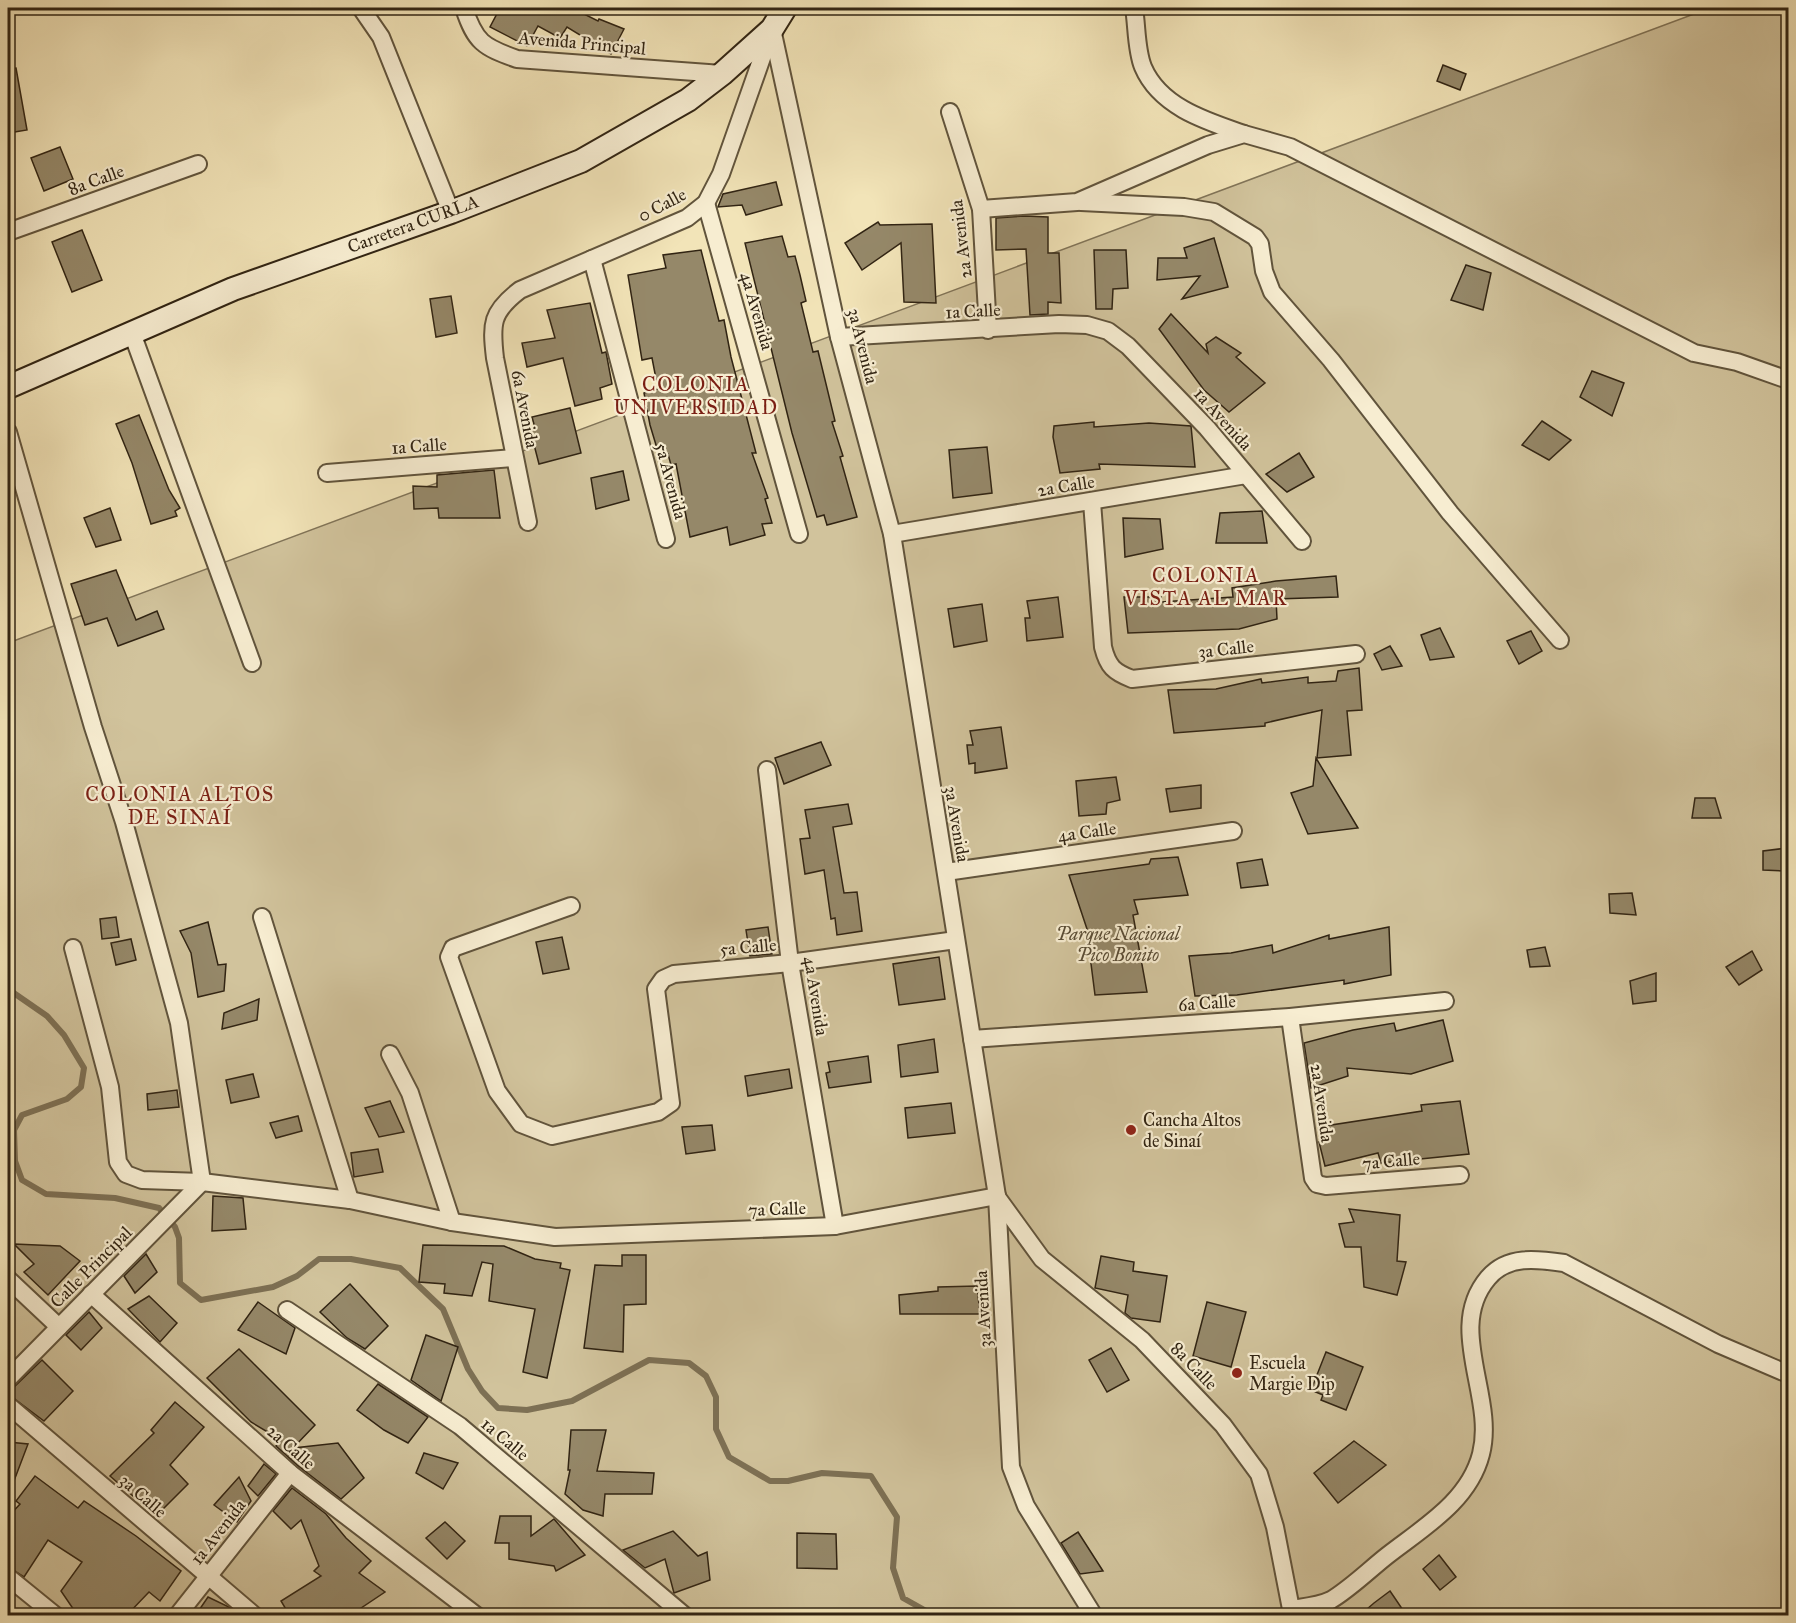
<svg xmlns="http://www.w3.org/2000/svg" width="1796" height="1623" viewBox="0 0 1796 1623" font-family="'IM FELL Great Primer',serif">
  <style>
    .green { fill: #d1c39c; stroke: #817458; stroke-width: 1.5 }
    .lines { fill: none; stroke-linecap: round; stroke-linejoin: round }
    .stream { stroke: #7d7054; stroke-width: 6 }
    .building { fill: #958869; stroke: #312413; stroke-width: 1.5 }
    .minor-casing { stroke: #61543c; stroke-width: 20 }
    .secondary-casing { stroke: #312413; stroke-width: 26 }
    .minor { stroke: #f7edd1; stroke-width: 16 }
    .secondary { stroke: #f7edd1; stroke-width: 22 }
    .poi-dot { fill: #8f2418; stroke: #f7edd1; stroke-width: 2 }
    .labels { text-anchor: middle; stroke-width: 4.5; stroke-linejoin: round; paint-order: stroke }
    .street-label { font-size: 18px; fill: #312413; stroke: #f7edd1 }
    .park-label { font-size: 18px; font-style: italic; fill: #594c35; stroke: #f7edd1 }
    .poi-label { font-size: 18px; fill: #312413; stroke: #f7edd1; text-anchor: start }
    .neighbourhood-label { font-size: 20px; letter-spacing: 1.5px; fill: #7a1f14; stroke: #f7edd1 }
  </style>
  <rect width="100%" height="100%" fill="#f2e4b8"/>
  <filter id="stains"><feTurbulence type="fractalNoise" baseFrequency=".00333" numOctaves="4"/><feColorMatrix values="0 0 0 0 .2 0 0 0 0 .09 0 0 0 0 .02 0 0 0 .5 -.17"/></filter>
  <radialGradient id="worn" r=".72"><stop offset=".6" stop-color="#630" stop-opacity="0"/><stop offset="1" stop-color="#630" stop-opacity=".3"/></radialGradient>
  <polygon class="green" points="1710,8 1788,8 1788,1615 8,1615 8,643"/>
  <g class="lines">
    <polyline class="stream" points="8,989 47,1016 64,1035 84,1068 81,1087 67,1099 22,1115 14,1130 15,1161 22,1180 46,1194 115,1198 159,1208 175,1227 179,1238 180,1283 201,1300 273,1287 297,1276 319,1259 351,1259 400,1268 443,1309 468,1369 482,1391 498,1408 527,1410 572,1401 649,1360 689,1363 706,1376 716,1397 716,1429 729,1457 770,1481 788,1481 822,1473 871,1476 897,1517 893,1568 903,1598 928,1612 941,1616"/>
  </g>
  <g class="building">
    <polygon points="500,8 572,8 598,21 599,19 624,29 611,54 567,27 560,38 538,26 527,46 490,27"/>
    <polygon points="1443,65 1466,74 1460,90 1437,81"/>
    <polygon points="16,68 27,130 8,133 8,69"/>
    <polygon points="60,147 73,179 44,191 31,158"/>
    <polygon points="776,182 782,205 746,215 742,205 718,207 723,194"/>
    <polygon points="1025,216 1048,217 1048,253 1059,253 1061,303 1048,302 1048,314 1030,315 1026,249 996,250 996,218"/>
    <polygon points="878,222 880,225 932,224 936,303 904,302 901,243 862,270 845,243"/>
    <polygon points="82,230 102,280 72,292 52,242"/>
    <polygon points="782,236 788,257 795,256 800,275 806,301 801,303 813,352 818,351 835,421 832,422 843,456 840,457 857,517 827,525 824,515 817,517 792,433 745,243"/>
    <polygon points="1214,238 1228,287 1182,299 1200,276 1157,280 1158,258 1187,258 1184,248"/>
    <polygon points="701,250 719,321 724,320 731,357 756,453 752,453 768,498 765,499 772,523 762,524 765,535 730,545 727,527 690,537 676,464 671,465 668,454 659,455 650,425 644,393 658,389 652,358 642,360 628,275 666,268 663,255"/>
    <polygon points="1094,250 1126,250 1128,288 1113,289 1112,309 1096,309"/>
    <polygon points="1466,265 1491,273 1483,310 1451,300"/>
    <polygon points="451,296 457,333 436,337 430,299"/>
    <polygon points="590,303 602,353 606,352 612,384 600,388 602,399 575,406 563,358 527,367 522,343 555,338 547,310"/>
    <polygon points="1171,314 1208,353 1206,344 1216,337 1241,353 1236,357 1265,383 1229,412 1204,390 1159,329"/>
    <polygon points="1592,371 1624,383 1612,416 1580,397"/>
    <polygon points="570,408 581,453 539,464 530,429 535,428 532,417"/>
    <polygon points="139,415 169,490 180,508 175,511 177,516 151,524 132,463 116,424"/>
    <polygon points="1542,421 1571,440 1549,460 1522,445"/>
    <polygon points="1094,422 1094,427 1149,423 1191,426 1195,467 1099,464 1100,469 1060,473 1053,437 1054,426"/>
    <polygon points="987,447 992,493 953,498 949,450"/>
    <polygon points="1299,453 1314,477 1287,492 1266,474"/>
    <polygon points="494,470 500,518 439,518 438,508 414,509 413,486 437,487 437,475"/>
    <polygon points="623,471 629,500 596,509 591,478"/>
    <polygon points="110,508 121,540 96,547 84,518"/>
    <polygon points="1262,511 1267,543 1216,543 1220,513"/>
    <polygon points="1123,518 1160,519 1163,549 1125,557"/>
    <polygon points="116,570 136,620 157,611 164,629 118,646 107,618 85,625 71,584"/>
    <polygon points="1336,576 1338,597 1276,599 1277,619 1239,629 1128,633 1124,597 1161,597 1161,602 1233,597 1232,588 1276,581"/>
    <polygon points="1058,597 1063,637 1027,641 1025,618 1030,618 1027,601"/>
    <polygon points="982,604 987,641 954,647 948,609"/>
    <polygon points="1440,628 1454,657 1430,660 1421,635"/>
    <polygon points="1531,631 1542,651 1519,664 1507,641"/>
    <polygon points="1390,646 1402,666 1382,670 1374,654"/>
    <polygon points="1359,668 1362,710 1347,711 1351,755 1317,758 1322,710 1265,723 1265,726 1174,733 1168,690 1216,689 1261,679 1262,683 1308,677 1308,683 1336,681 1338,671"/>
    <polygon points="1001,727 1007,768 975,773 975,763 969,764 967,745 973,745 970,731"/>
    <polygon points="821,742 831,765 784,784 775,758"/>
    <polygon points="1316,758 1358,828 1308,834 1291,793 1313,786"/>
    <polygon points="1116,777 1120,800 1107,803 1106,814 1079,816 1076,781"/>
    <polygon points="1201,785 1201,808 1170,812 1166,789"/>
    <polygon points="1695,798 1715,798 1721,818 1692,818"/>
    <polygon points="848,804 852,824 833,827 844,893 857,892 862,931 837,935 835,918 831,919 824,870 805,874 800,839 810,838 805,810"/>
    <polygon points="1787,848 1786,871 1763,870 1763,851"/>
    <polygon points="1178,857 1188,895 1134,900 1138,914 1133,915 1147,992 1095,995 1089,948 1093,947 1069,875 1149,864 1151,859"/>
    <polygon points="1262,859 1268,885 1241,888 1237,863"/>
    <polygon points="1632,893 1636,915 1610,913 1609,894"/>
    <polygon points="116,917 119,937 102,939 100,919"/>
    <polygon points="208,922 218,965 226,964 224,991 198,997 191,953 180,931"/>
    <polygon points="768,927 772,954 750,956 746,930"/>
    <polygon points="1389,927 1391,975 1344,984 1344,980 1237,995 1195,996 1189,956 1231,953 1272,945 1273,953 1329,935 1329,939"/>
    <polygon points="562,937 569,969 543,974 536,942"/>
    <polygon points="131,939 136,960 116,965 111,943"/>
    <polygon points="1545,947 1550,966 1530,967 1527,950"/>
    <polygon points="1752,951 1762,970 1739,985 1726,967"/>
    <polygon points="939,957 945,999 899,1005 893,964"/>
    <polygon points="1656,973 1656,1001 1633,1004 1630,981"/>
    <polygon points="259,999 257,1020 222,1029 224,1013"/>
    <polygon points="1443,1020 1453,1061 1411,1074 1347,1068 1348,1076 1311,1088 1304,1043 1353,1030 1394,1023 1396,1031"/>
    <polygon points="934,1039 938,1072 901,1077 898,1045"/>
    <polygon points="868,1056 871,1082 829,1088 826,1073 830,1072 828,1062"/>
    <polygon points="789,1069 792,1088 748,1096 745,1076"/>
    <polygon points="253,1074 259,1097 231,1103 226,1080"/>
    <polygon points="177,1090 179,1107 148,1110 147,1094"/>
    <polygon points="390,1101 404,1132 379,1137 365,1108"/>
    <polygon points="1460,1101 1469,1154 1381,1163 1378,1153 1325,1166 1319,1142 1325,1140 1325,1126 1422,1111 1421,1105"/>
    <polygon points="951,1103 955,1133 908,1138 905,1108"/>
    <polygon points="298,1116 302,1131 276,1138 270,1123"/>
    <polygon points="712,1125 715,1150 686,1154 682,1127"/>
    <polygon points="378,1149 383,1172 354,1177 351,1153"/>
    <polygon points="213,1196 243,1198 246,1229 212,1231"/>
    <polygon points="1349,1209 1400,1215 1397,1261 1406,1262 1397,1295 1364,1287 1361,1247 1345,1247 1339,1224 1354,1222"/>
    <polygon points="14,1244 60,1246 80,1261 48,1295 24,1272 34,1264"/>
    <polygon points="423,1245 504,1246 535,1259 561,1263 560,1268 570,1270 547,1378 523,1372 535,1309 489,1301 493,1264 482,1262 472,1296 444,1293 445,1284 419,1282"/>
    <polygon points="146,1254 157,1272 135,1293 124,1276"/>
    <polygon points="622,1255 646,1255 646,1304 624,1305 623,1352 584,1348 595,1265 622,1266"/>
    <polygon points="1101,1256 1134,1262 1133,1271 1167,1276 1160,1322 1131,1318 1125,1313 1128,1295 1095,1288"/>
    <polygon points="350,1284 388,1326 365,1349 347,1338 320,1312"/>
    <polygon points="977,1286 980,1314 900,1314 899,1295 938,1291 938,1287"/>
    <polygon points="149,1296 177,1323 160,1342 128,1309"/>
    <polygon points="258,1302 295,1328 286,1354 238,1330"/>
    <polygon points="1207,1302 1246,1312 1231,1367 1193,1356"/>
    <polygon points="89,1312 102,1328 81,1350 66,1335"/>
    <polygon points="426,1335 458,1347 441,1401 411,1380"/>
    <polygon points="1111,1348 1129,1380 1107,1392 1089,1360"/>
    <polygon points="239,1349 315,1425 293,1448 338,1443 364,1478 341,1499 297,1465 276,1446 281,1440 251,1422 207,1378"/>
    <polygon points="1326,1352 1363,1367 1346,1410 1321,1400 1323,1395 1311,1390"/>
    <polygon points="42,1360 73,1391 44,1421 8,1394 8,1389 15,1386"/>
    <polygon points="378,1384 428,1417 408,1443 384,1430 357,1410"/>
    <polygon points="175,1402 204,1427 170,1465 188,1484 156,1516 110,1476 154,1433 151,1430"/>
    <polygon points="571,1430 606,1430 597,1471 654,1473 652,1494 605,1494 603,1516 583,1510 565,1494 570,1470 568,1470"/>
    <polygon points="1354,1441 1386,1465 1338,1503 1314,1473"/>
    <polygon points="8,1442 28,1444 9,1494 8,1494"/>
    <polygon points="424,1453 458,1463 443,1489 416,1473"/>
    <polygon points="264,1464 276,1474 258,1496 248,1486"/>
    <polygon points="35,1476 78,1508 84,1501 136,1536 181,1571 160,1601 149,1592 126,1616 78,1616 61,1591 82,1562 48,1540 24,1577 8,1567 8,1517 20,1504 16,1501"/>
    <polygon points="239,1477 251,1501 237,1522 214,1505"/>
    <polygon points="292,1488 326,1514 346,1538 371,1561 359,1573 385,1592 349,1616 290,1616 281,1601 321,1576 314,1571 319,1566 301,1520 291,1529 273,1511"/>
    <polygon points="500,1516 531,1516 531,1536 554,1519 585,1555 556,1571 554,1566 509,1559 509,1543 495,1543"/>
    <polygon points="445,1522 465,1541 447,1559 426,1538"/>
    <polygon points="673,1531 698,1556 707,1552 710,1580 674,1593 665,1559 645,1568 623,1550"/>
    <polygon points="1078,1532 1103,1571 1080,1574 1061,1543"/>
    <polygon points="797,1533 836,1534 837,1569 797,1568"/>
    <polygon points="1439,1555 1456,1577 1440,1590 1423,1569"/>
    <polygon points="1390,1591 1407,1616 1359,1616 1374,1603"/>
    <polygon points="208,1597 229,1607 238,1616 195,1616"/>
  </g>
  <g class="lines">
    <defs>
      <g id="minor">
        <polyline points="361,8 381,37 451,212"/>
        <path d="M464,8C475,42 483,47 517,59L722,74"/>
        <path d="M1134,8C1137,26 1136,50 1143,67C1160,107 1206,121 1244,134"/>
        <polyline points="772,29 839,337 892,534 997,1196 1011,1467 1026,1506 1094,1616"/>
        <polyline points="950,112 981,209 988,330"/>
        <polyline points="1081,202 1184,207 1214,212 1255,237 1260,244 1264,271 1272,292 1331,360 1450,513 1560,640"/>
        <polyline points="706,203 799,534"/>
        <polyline points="981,209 1077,202 1208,145 1244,134 1290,147 1694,353 1737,362 1788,380"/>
        <polyline points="8,232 198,164"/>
        <polyline points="592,259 666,539"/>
        <polyline points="132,333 252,663"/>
        <polyline points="839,337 1059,324 1087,325 1108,331 1128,346 1207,428 1302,541"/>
        <polyline points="8,432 93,727 124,822 179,1023 202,1182"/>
        <polyline points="327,473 514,458"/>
        <path d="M1092,502L1103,647C1108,667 1114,672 1132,679L1356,654"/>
        <path d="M528,522L495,358C491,324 491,312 520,290L687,218L706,203L721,174L771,32"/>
        <polyline points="892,534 1246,475"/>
        <polyline points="767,770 790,963 835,1226"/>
        <polyline points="946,872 1233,831"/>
        <polyline points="571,906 453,948 449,957 497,1091 521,1124 552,1136 658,1112 671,1103 656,989 663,979 674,974 790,963 956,940"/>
        <polyline points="262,917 350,1200"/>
        <polyline points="73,948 110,1087 118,1162 126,1174 142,1180 202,1182 350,1200 452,1222 555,1237 835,1226 997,1196"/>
        <polyline points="1290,1017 1313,1178 1317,1184 1326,1186 1460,1175"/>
        <polyline points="972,1039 1290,1017 1445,1001"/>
        <polyline points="390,1054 410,1093 452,1222"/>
        <polyline points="997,1197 1042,1259 1142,1340 1223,1425 1259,1474 1275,1527 1291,1609"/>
        <polyline points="8,1279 59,1327"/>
        <polyline points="91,1294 290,1473 477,1616"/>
        <polyline points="287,1310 460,1426 685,1616"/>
        <polyline points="8,1379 202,1182"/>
        <polyline points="8,1405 255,1616"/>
        <polyline points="8,1577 56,1616"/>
        <polyline points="177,1616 290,1473"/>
        <path d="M1288,1616L1291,1609C1304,1607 1319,1606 1331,1600C1351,1588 1370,1569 1388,1555C1424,1527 1469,1501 1481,1454C1496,1396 1445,1329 1488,1278C1507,1255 1537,1259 1564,1263L1718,1344L1788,1374"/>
      </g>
      <polyline id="secondary" points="8,387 233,289 451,212 581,161 688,100 722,74 772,29 785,8"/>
    </defs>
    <use href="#minor" class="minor-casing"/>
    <use href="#secondary" class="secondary-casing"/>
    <use href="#minor" class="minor"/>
    <use href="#secondary" class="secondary"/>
  </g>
  <g class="poi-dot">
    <circle cx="1131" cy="1130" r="6"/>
    <circle cx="1237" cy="1373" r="6"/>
  </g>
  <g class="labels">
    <g class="street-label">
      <text transform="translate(582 43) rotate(5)" y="6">Avenida Principal</text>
      <text transform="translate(96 180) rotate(-20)" y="6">8a Calle</text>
      <text transform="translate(662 205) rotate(-28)" y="6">0 Calle</text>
      <text transform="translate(413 224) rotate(-20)" y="6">Carretera CURLA</text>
      <text transform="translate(961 239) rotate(-97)" y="6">2a Avenida</text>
      <text transform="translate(757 311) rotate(74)" y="6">4a Avenida</text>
      <text transform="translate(973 311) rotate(-3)" y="6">1a Calle</text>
      <text transform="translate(863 346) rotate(76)" y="6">3a Avenida</text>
      <text transform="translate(525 409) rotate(79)" y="6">6a Avenida</text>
      <text transform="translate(1223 419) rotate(48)" y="6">1a Avenida</text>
      <text transform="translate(419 446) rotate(-4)" y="6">1a Calle</text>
      <text transform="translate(671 481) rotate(75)" y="6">5a Avenida</text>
      <text transform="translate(1066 486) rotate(-9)" y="6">2a Calle</text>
      <text transform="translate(1226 649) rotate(-6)" y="6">3a Calle</text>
      <text transform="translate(957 824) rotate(80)" y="6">3a Avenida</text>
      <text transform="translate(1087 832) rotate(-8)" y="6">4a Calle</text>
      <text transform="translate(748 947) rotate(-5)" y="6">5a Calle</text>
      <text transform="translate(816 996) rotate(81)" y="6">4a Avenida</text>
      <text transform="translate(1207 1003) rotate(-4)" y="6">6a Calle</text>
      <text transform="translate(1322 1103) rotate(82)" y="6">2a Avenida</text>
      <text transform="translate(1391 1161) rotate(-5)" y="6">7a Calle</text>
      <text transform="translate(777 1209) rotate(-2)" y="6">7a Calle</text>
      <text transform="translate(91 1267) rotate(-45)" y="6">Calle Principal</text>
      <text transform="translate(983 1309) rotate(-93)" y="6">3a Avenida</text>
      <text transform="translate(1194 1366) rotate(46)" y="6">8a Calle</text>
      <text transform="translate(505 1439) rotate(40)" y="6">1a Calle</text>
      <text transform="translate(291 1447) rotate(41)" y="6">2a Calle</text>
      <text transform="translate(143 1496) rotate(41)" y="6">3a Calle</text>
      <text transform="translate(218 1532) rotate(-52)" y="6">1a Avenida</text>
    </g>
    <g class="park-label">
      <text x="1118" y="940">Parque Nacional<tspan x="1118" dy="21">Pico Bonito</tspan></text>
    </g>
    <g class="poi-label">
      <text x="1143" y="1126">Cancha Altos<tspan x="1143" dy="21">de Sinaí</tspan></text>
      <text x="1249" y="1369">Escuela<tspan x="1249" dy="21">Margie Dip</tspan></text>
    </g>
    <g class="neighbourhood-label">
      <text x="696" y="391">COLONIA<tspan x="696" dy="23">UNIVERSIDAD</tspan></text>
      <text x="1206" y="582">COLONIA<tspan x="1206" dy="23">VISTA AL MAR</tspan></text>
      <text x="180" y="801">COLONIA ALTOS<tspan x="180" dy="23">DE SINAÍ</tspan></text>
    </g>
  </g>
  <rect width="1796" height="1623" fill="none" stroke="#f2e4b8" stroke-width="30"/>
  <rect x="9" y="9" width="1778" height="1605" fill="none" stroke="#312413" stroke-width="3"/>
  <rect x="15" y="15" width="1766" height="1593" fill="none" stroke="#312413" stroke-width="1.5"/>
  <rect width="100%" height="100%" filter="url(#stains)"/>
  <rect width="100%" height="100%" fill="url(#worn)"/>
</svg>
